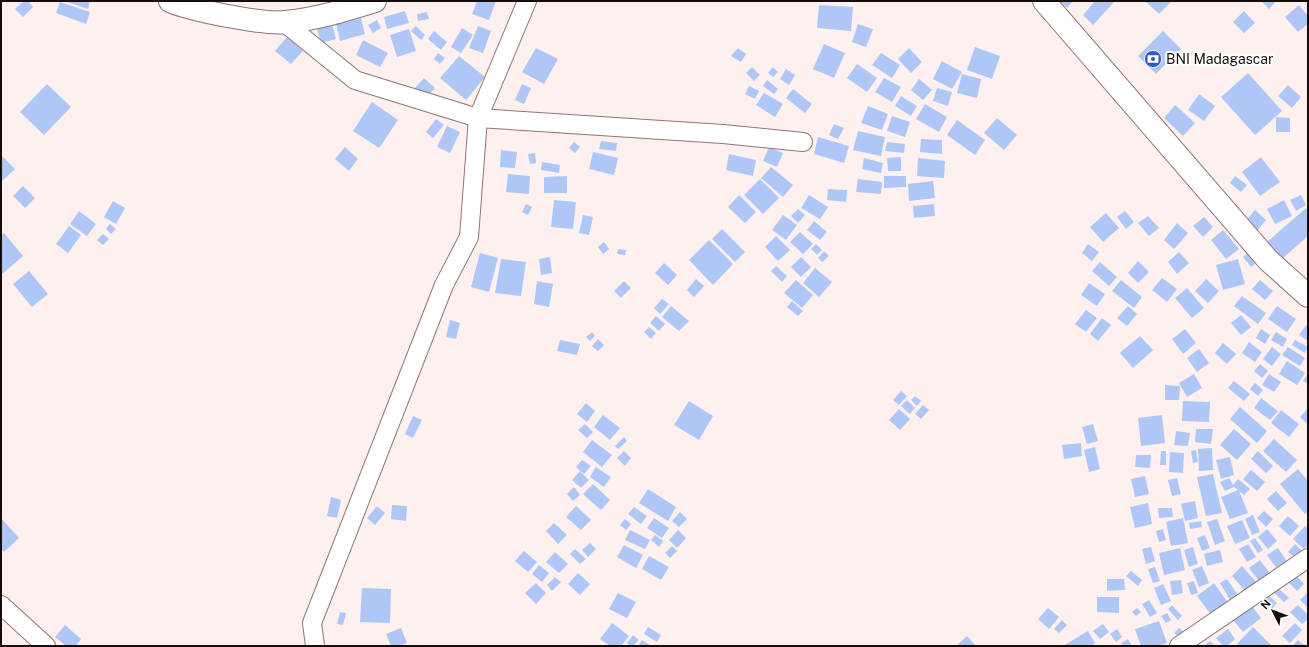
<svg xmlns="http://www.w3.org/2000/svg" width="1309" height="647" viewBox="0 0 1309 647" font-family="'Public Sans',sans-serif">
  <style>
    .building { fill: #afc7f6 }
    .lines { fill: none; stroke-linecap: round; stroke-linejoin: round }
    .minor-casing { stroke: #917471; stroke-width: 20 }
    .secondary-casing { stroke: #917471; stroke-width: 24 }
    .minor { stroke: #fff; stroke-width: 18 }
    .secondary { stroke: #fff; stroke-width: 22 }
    .labels { text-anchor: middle; stroke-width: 4; stroke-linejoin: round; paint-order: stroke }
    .poi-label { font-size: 14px; fill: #170c0c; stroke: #fff; text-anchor: start }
  </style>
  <rect width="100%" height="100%" fill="#fdf0ef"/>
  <g class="building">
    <polygon points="24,1 28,1 33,7 23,17 15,9"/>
    <polygon points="64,1 90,1 88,9"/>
    <polygon points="477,1 496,1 489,20 472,14"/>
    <polygon points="1060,1 1073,1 1067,8"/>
    <polygon points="1095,1 1115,1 1093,25 1083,15"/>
    <polygon points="1145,1 1172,1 1159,14"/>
    <polygon points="1261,1 1276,1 1269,9"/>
    <polygon points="60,2 90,12 86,24 56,13"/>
    <polygon points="819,5 853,7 851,31 817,28"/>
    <polygon points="1299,5 1308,16 1308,24 1298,32 1285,17"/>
    <polygon points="405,11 409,23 387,29 384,17"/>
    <polygon points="1244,11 1255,23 1244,33 1233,22"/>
    <polygon points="427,12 429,19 418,21 417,14"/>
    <polygon points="361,18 365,34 340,41 336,24"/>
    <polygon points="377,20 381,28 373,33 368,25"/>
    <polygon points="332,24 336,39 321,43 317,29"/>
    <polygon points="858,24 873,29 866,47 852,42"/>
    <polygon points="416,26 425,35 421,40 411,31"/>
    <polygon points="478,26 491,31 483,53 469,48"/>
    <polygon points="462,28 473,35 461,53 451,47"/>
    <polygon points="409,29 416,51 397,57 390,35"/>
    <polygon points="434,31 447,42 441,50 428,39"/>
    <polygon points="1163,31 1181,49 1156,74 1138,56"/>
    <polygon points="287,37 303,51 291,64 275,51"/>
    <polygon points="363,40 388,53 380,67 356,55"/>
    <polygon points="824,44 845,53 834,78 813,69"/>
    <polygon points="975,47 1000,56 992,79 967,70"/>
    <polygon points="536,48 558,59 544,84 522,72"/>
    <polygon points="738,48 746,54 741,62 731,56"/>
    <polygon points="909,48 922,62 911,73 898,59"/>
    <polygon points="438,53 445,58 440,64 434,59"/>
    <polygon points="881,53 900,65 892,78 872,65"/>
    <polygon points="459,56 485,77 466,100 440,78"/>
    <polygon points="942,61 962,72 952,89 933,79"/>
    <polygon points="857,64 877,78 867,92 847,78"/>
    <polygon points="752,67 760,75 754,81 746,73"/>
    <polygon points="773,67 778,72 773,77 768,73"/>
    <polygon points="786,69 795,75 789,85 780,79"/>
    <polygon points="1248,73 1282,111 1255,135 1221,97"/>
    <polygon points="962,74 981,79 977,98 957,93"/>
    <polygon points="424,78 435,88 425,99 414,89"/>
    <polygon points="884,78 901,87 892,102 875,92"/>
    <polygon points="919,79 932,90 923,100 911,90"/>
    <polygon points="767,80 778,89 774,94 763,86"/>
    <polygon points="47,84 71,107 44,135 20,112"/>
    <polygon points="522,84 531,88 524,104 515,100"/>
    <polygon points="1288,85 1301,97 1292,108 1278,96"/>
    <polygon points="749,86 759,91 755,99 745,94"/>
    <polygon points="937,88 952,92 948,106 933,101"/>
    <polygon points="793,89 812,104 805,113 786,98"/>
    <polygon points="764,93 783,104 775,117 756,105"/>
    <polygon points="1199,94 1215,106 1204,121 1188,110"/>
    <polygon points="901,96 917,106 911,116 895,106"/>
    <polygon points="372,102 398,120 379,148 353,131"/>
    <polygon points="925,104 947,117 939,132 916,119"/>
    <polygon points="1175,105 1195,123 1183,136 1164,118"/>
    <polygon points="868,106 888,114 882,130 861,123"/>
    <polygon points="892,116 910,122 905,137 887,131"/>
    <polygon points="1276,117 1290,118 1290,132 1276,132"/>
    <polygon points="997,118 1017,135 1004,150 984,133"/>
    <polygon points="436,119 444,125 433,138 426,132"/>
    <polygon points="957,120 985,140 975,155 947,135"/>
    <polygon points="834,124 844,128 838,139 829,135"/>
    <polygon points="447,126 460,132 450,153 437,147"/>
    <polygon points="858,131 885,137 881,156 853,150"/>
    <polygon points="818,137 849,146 844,163 814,154"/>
    <polygon points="921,139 942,140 942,154 920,152"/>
    <polygon points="601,141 617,143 616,151 599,149"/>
    <polygon points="574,142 580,147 575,153 569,148"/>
    <polygon points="887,142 905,144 904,153 885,151"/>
    <polygon points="345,147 358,159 349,171 335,159"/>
    <polygon points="769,147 783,153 777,167 763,161"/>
    <polygon points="501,150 517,152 515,168 500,167"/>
    <polygon points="593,152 618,158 614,175 589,169"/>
    <polygon points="535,153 536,163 530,164 528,154"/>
    <polygon points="729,154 756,160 753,176 726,170"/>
    <polygon points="1,155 15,169 1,182"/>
    <polygon points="901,157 901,171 888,171 887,158"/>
    <polygon points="1261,157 1280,182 1260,196 1242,172"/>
    <polygon points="864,158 883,163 881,173 862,169"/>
    <polygon points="918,158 945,161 944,178 917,176"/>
    <polygon points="542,162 560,165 559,173 541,170"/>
    <polygon points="771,167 793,185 783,197 761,178"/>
    <polygon points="508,174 530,176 529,194 506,192"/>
    <polygon points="567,176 567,193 544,193 544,177"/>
    <polygon points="884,176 906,176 906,187 884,188"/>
    <polygon points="1235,176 1247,185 1241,192 1230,183"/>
    <polygon points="760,179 779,198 763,214 744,195"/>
    <polygon points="858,179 882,182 881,194 856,192"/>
    <polygon points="933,181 935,198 909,201 908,184"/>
    <polygon points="23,186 35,198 25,208 13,196"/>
    <polygon points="828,189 847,190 846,202 827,200"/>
    <polygon points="739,195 756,212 745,223 728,207"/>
    <polygon points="809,195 828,207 820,219 801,208"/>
    <polygon points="1301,195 1306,205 1296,211 1290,200"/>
    <polygon points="554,200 576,202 573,229 551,227"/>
    <polygon points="1284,200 1292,216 1275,224 1267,209"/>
    <polygon points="113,201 125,208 116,224 104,217"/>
    <polygon points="526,204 532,207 528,215 522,212"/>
    <polygon points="934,204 935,216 914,218 913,206"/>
    <polygon points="1306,208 1308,211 1308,236 1282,259 1267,242"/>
    <polygon points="798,209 805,215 798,223 791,216"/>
    <polygon points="1255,210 1266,220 1256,232 1245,222"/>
    <polygon points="79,211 96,224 87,236 70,224"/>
    <polygon points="1125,211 1134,222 1126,229 1117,217"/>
    <polygon points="1106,213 1119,228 1103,242 1090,227"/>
    <polygon points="583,215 593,217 589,235 579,233"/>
    <polygon points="783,215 797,225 786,240 772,230"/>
    <polygon points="1148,216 1159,228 1149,236 1138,223"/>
    <polygon points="1204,217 1213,227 1203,237 1193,226"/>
    <polygon points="814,221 827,232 820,240 807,230"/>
    <polygon points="1177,223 1188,233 1174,249 1164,240"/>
    <polygon points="110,224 116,229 111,234 106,229"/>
    <polygon points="69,226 81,235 68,253 56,244"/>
    <polygon points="722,229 745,252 735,262 712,239"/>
    <polygon points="1223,230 1239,249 1226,259 1211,240"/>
    <polygon points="800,232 813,244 803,254 790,242"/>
    <polygon points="4,233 23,256 1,275 1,236"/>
    <polygon points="103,234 109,239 103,245 97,240"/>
    <polygon points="776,236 790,250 778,261 765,247"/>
    <polygon points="709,240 733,264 713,285 689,260"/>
    <polygon points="604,242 609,249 603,254 598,247"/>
    <polygon points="816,244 822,250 817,255 811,249"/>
    <polygon points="1088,244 1099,252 1092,261 1082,253"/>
    <polygon points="618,249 626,250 625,255 617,254"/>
    <polygon points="1251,250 1260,260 1251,267 1243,257"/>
    <polygon points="824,251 829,256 822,262 818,258"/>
    <polygon points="1179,252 1189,263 1177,274 1168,262"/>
    <polygon points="480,253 498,258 489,292 471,287"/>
    <polygon points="550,257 552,273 541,275 539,259"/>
    <polygon points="801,257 811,267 801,277 791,267"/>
    <polygon points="501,259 526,262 521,296 495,293"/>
    <polygon points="1238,259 1245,284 1223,290 1216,265"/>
    <polygon points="1138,261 1149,272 1138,283 1128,273"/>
    <polygon points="1100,262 1117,277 1109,286 1092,271"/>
    <polygon points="664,263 677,275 668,285 655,273"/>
    <polygon points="776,266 787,276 782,282 771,271"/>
    <polygon points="815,268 832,282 819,297 803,283"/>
    <polygon points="29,271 48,294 32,307 13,284"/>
    <polygon points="1162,278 1177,289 1167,302 1152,290"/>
    <polygon points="696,279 704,286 694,297 687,290"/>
    <polygon points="1206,279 1219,291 1208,303 1195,291"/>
    <polygon points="796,280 813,295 802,308 784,293"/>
    <polygon points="1121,280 1142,297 1134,308 1112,291"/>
    <polygon points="1260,280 1273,291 1265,300 1252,289"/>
    <polygon points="537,281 553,284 549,307 534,304"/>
    <polygon points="624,281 631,288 621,298 614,291"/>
    <polygon points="1089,283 1105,294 1097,306 1081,295"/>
    <polygon points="1187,288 1204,308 1192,318 1175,298"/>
    <polygon points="1242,296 1266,313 1258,324 1234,306"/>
    <polygon points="662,299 669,304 660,314 654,308"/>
    <polygon points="792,301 803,311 798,316 787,307"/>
    <polygon points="671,306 689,321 679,331 662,317"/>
    <polygon points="1128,306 1137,314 1127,326 1117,318"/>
    <polygon points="1277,306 1296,319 1287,332 1268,319"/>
    <polygon points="1086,310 1097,318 1086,332 1075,324"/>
    <polygon points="1241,315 1251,327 1241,335 1231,323"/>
    <polygon points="656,316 665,324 659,331 650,323"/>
    <polygon points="1102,318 1111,325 1098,341 1090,334"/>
    <polygon points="450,320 460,323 456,339 446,337"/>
    <polygon points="1306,325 1308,326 1308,341 1299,335"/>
    <polygon points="649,327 656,333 651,339 644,332"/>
    <polygon points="1185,329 1196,343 1183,354 1172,339"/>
    <polygon points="1261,329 1270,335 1265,344 1256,338"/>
    <polygon points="592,332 595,336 590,341 586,337"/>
    <polygon points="1276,332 1287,339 1283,347 1271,340"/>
    <polygon points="1140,336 1153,350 1133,368 1120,353"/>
    <polygon points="598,339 604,345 598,351 592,346"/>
    <polygon points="560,340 580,344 577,355 557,351"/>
    <polygon points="1295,340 1308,347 1305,353 1292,345"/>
    <polygon points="1249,342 1262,352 1255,362 1242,353"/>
    <polygon points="1223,343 1236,354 1227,364 1215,353"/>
    <polygon points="1272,347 1281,354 1272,366 1263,359"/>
    <polygon points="1288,347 1305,358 1300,366 1282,355"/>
    <polygon points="1199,349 1209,363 1197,372 1187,358"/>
    <polygon points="1287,361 1305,373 1297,385 1279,374"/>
    <polygon points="1260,364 1268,371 1262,378 1254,371"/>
    <polygon points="1308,373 1308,384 1303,381"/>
    <polygon points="1194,374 1202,388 1187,397 1179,383"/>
    <polygon points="1269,374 1281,382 1274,392 1262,385"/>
    <polygon points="1234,381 1250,394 1244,401 1228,388"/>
    <polygon points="1255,383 1263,390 1258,396 1250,389"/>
    <polygon points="1165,385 1180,386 1179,400 1165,400"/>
    <polygon points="901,391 907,396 899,405 893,400"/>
    <polygon points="915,396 921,401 917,406 911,400"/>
    <polygon points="1261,398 1278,411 1270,420 1254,408"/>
    <polygon points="907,400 915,408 910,414 901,406"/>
    <polygon points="689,401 713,416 699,440 674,425"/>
    <polygon points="1183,401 1210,402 1209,422 1182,421"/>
    <polygon points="586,403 595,411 587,422 577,414"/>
    <polygon points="923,405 929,410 921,419 915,414"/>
    <polygon points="1240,407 1267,431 1257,443 1230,419"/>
    <polygon points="1308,408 1308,425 1300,417"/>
    <polygon points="899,409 910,419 900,430 889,420"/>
    <polygon points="1281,410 1299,424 1289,437 1271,423"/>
    <polygon points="603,415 620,428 610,440 594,427"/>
    <polygon points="1162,415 1165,443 1141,446 1138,418"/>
    <polygon points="413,416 422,420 413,438 405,434"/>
    <polygon points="585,424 593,432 587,438 578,430"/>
    <polygon points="1093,424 1098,441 1087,444 1082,427"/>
    <polygon points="1196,429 1213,429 1211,444 1195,442"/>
    <polygon points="1234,429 1251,444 1237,460 1220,445"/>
    <polygon points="1176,431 1190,433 1188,446 1174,445"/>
    <polygon points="624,437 627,441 618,449 615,446"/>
    <polygon points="1274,439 1297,460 1286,472 1263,451"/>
    <polygon points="592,440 612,455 602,467 583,452"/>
    <polygon points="1081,443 1082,456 1064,459 1062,445"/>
    <polygon points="1095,447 1100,469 1089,472 1084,450"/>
    <polygon points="1212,448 1213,470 1199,471 1198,449"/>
    <polygon points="1196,450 1198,462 1193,463 1191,451"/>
    <polygon points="624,451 631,458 625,466 617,458"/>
    <polygon points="1161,451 1166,451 1166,465 1160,465"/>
    <polygon points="1258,451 1273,466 1266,473 1251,459"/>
    <polygon points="1170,452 1184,453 1183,473 1169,472"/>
    <polygon points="1136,455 1151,455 1150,468 1135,467"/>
    <polygon points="1230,457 1234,475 1221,479 1216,460"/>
    <polygon points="582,460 591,466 584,474 576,467"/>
    <polygon points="596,467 611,477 604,487 590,477"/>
    <polygon points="1298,469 1308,481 1308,512 1305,514 1280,484"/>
    <polygon points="1251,470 1265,482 1257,491 1243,479"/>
    <polygon points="580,471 589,480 581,488 572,480"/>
    <polygon points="1213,474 1222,513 1206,516 1197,477"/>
    <polygon points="1145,476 1149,494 1135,497 1131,479"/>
    <polygon points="1177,478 1181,494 1172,496 1168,480"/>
    <polygon points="1229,478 1233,485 1238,479 1250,489 1244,495 1239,491 1248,513 1230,519 1221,497 1238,490 1233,486 1234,487 1225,491 1220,482"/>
    <polygon points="593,484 610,500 601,510 583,494"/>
    <polygon points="574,487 580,495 573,501 567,494"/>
    <polygon points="648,489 676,507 668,521 639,503"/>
    <polygon points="1276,491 1287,503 1278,511 1267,499"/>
    <polygon points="331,497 341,500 337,518 327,516"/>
    <polygon points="1195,501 1198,518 1185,521 1181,504"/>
    <polygon points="1148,503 1152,524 1135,528 1130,507"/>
    <polygon points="392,505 407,506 406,521 391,519"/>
    <polygon points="377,506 385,513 375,525 367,518"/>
    <polygon points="576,506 591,520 581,530 566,517"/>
    <polygon points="634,507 647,516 641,524 628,514"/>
    <polygon points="1158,508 1172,508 1173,517 1159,518"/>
    <polygon points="1264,511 1273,519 1266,527 1257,518"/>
    <polygon points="680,512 687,519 679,527 672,521"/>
    <polygon points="1253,515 1260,532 1252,535 1245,519"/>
    <polygon points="1288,516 1299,526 1290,536 1279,526"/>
    <polygon points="1,518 19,538 4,552 1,549"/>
    <polygon points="654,518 669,528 662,538 647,528"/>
    <polygon points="1183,518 1188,543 1171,546 1166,522"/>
    <polygon points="625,519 631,524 626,530 620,525"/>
    <polygon points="1217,519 1225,541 1215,545 1207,522"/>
    <polygon points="1242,520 1250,538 1235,544 1227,526"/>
    <polygon points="1201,521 1202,527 1190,529 1189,523"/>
    <polygon points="554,523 567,535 558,544 546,531"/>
    <polygon points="1305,526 1308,528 1308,545 1304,549 1293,539"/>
    <polygon points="1163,529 1166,540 1159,542 1156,531"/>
    <polygon points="1267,529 1277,541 1268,549 1258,537"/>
    <polygon points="630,530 650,540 645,549 625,540"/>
    <polygon points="678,530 686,538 677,548 669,540"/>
    <polygon points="655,535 663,541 659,547 651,540"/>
    <polygon points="1205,535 1210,548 1202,551 1197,538"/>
    <polygon points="1255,538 1263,550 1258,553 1250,541"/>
    <polygon points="590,543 596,549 588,557 582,550"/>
    <polygon points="1248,544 1256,557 1247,562 1239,549"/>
    <polygon points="1295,544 1302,551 1296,559 1288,552"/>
    <polygon points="624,545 643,555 636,568 617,557"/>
    <polygon points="672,546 677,551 670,558 665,553"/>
    <polygon points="1151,547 1155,561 1146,564 1142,549"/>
    <polygon points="1193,547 1198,564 1189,567 1184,550"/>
    <polygon points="1180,548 1185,570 1164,575 1159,553"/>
    <polygon points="1278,548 1290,566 1280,573 1267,555"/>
    <polygon points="575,549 586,559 580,564 570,554"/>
    <polygon points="1220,550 1223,562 1207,566 1204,554"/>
    <polygon points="524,551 537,562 528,572 515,561"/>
    <polygon points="555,552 568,564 559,573 546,562"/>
    <polygon points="649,556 669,567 661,580 642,569"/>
    <polygon points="1260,560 1272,576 1261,584 1249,568"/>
    <polygon points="539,565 549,573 542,582 532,574"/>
    <polygon points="1202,566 1209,583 1199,587 1192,570"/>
    <polygon points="1242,566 1258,584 1247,593 1232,576"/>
    <polygon points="1155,567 1160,581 1153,583 1148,569"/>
    <polygon points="1131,571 1142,580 1138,586 1126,576"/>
    <polygon points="578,573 590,584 580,595 568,584"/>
    <polygon points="1295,574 1304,584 1297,591 1287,581"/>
    <polygon points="555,577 561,582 552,591 547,585"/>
    <polygon points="1107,579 1124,579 1125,590 1107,591"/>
    <polygon points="1227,579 1238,595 1230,600 1220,583"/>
    <polygon points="1181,580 1183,593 1172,595 1170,581"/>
    <polygon points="1194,581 1198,593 1191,595 1187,583"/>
    <polygon points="536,583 546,593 536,604 525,593"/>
    <polygon points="1214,583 1229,604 1212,616 1197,596"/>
    <polygon points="1163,584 1171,601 1161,605 1154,588"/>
    <polygon points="1277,587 1289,598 1284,602 1273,592"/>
    <polygon points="362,588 391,589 390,623 360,622"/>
    <polygon points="1308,592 1308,608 1300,600"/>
    <polygon points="618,593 636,602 627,618 609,609"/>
    <polygon points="1267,594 1277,603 1271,610 1261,601"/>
    <polygon points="1097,597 1119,597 1119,613 1097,612"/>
    <polygon points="1149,600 1157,613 1150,617 1142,604"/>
    <polygon points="1172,605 1182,616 1178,620 1168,609"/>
    <polygon points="1251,605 1261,618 1243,632 1233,620"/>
    <polygon points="1298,605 1308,615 1308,619 1302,624 1290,612"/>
    <polygon points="1048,608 1059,617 1049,629 1038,619"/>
    <polygon points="1137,608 1141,612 1136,616 1132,612"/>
    <polygon points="340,612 346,613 343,625 337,624"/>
    <polygon points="1167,613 1171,620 1166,623 1161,616"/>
    <polygon points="1062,620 1067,625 1059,633 1054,629"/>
    <polygon points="1159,621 1167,643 1157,646 1141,646 1135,629"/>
    <polygon points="612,623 629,636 621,646 610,646 600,639"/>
    <polygon points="1295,623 1302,630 1290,643 1282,636"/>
    <polygon points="1103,624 1109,632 1100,639 1093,631"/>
    <polygon points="65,625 81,639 76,646 66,646 55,637"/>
    <polygon points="648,627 661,635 657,642 644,634"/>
    <polygon points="1253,627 1272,646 1240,646 1237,644"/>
    <polygon points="401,628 407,643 399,646 391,646 386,634"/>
    <polygon points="1179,628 1186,634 1181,639 1174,633"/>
    <polygon points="1117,629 1122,637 1116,642 1110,634"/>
    <polygon points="1228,629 1235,639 1227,646 1223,646 1216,638"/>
    <polygon points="1088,631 1095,643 1091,646 1063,646"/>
    <polygon points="633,635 639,640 633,646 630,646 627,643"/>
    <polygon points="967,636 976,646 956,646"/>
    <polygon points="1128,639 1132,646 1123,646 1121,643"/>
    <polygon points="642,640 651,646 638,646"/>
    <polygon points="1298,640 1305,646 1292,646"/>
    <polygon points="1210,641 1215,646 1204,646"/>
  </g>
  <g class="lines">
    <defs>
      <g id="minor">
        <polyline points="285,23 355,80 478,118 723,134 803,142"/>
        <polyline points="1,605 46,646"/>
        <polyline points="315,646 312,623 444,285 469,237 478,118 527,1"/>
        <polyline points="1179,646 1308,558"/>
      </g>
      <g id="secondary">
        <path d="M170,1C190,10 265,25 286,22C317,19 346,10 375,1"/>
        <polyline points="1044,1 1268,260 1308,296"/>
      </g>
    </defs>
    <use href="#minor" class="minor-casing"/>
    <use href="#secondary" class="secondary-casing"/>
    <use href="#minor" class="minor"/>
    <use href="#secondary" class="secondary"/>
  </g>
  <defs>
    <symbol id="bank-disc" viewBox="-11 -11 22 22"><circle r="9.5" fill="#2d5dcc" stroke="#fff"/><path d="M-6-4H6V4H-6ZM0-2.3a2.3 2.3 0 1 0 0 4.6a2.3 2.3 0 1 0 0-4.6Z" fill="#fff"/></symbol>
  </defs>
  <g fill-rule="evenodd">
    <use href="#bank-disc" x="1143" y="49" width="20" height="20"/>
  </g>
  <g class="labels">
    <g class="poi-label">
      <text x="1166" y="64">BNI Madagascar</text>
    </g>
  </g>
  <rect width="1309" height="647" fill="none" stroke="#170c0c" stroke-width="4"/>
  <g transform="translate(1273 611) rotate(312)" stroke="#ffffff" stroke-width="3" paint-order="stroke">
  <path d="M0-3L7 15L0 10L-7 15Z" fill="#170c0c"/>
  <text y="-6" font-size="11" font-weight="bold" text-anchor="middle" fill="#170c0c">N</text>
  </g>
</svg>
